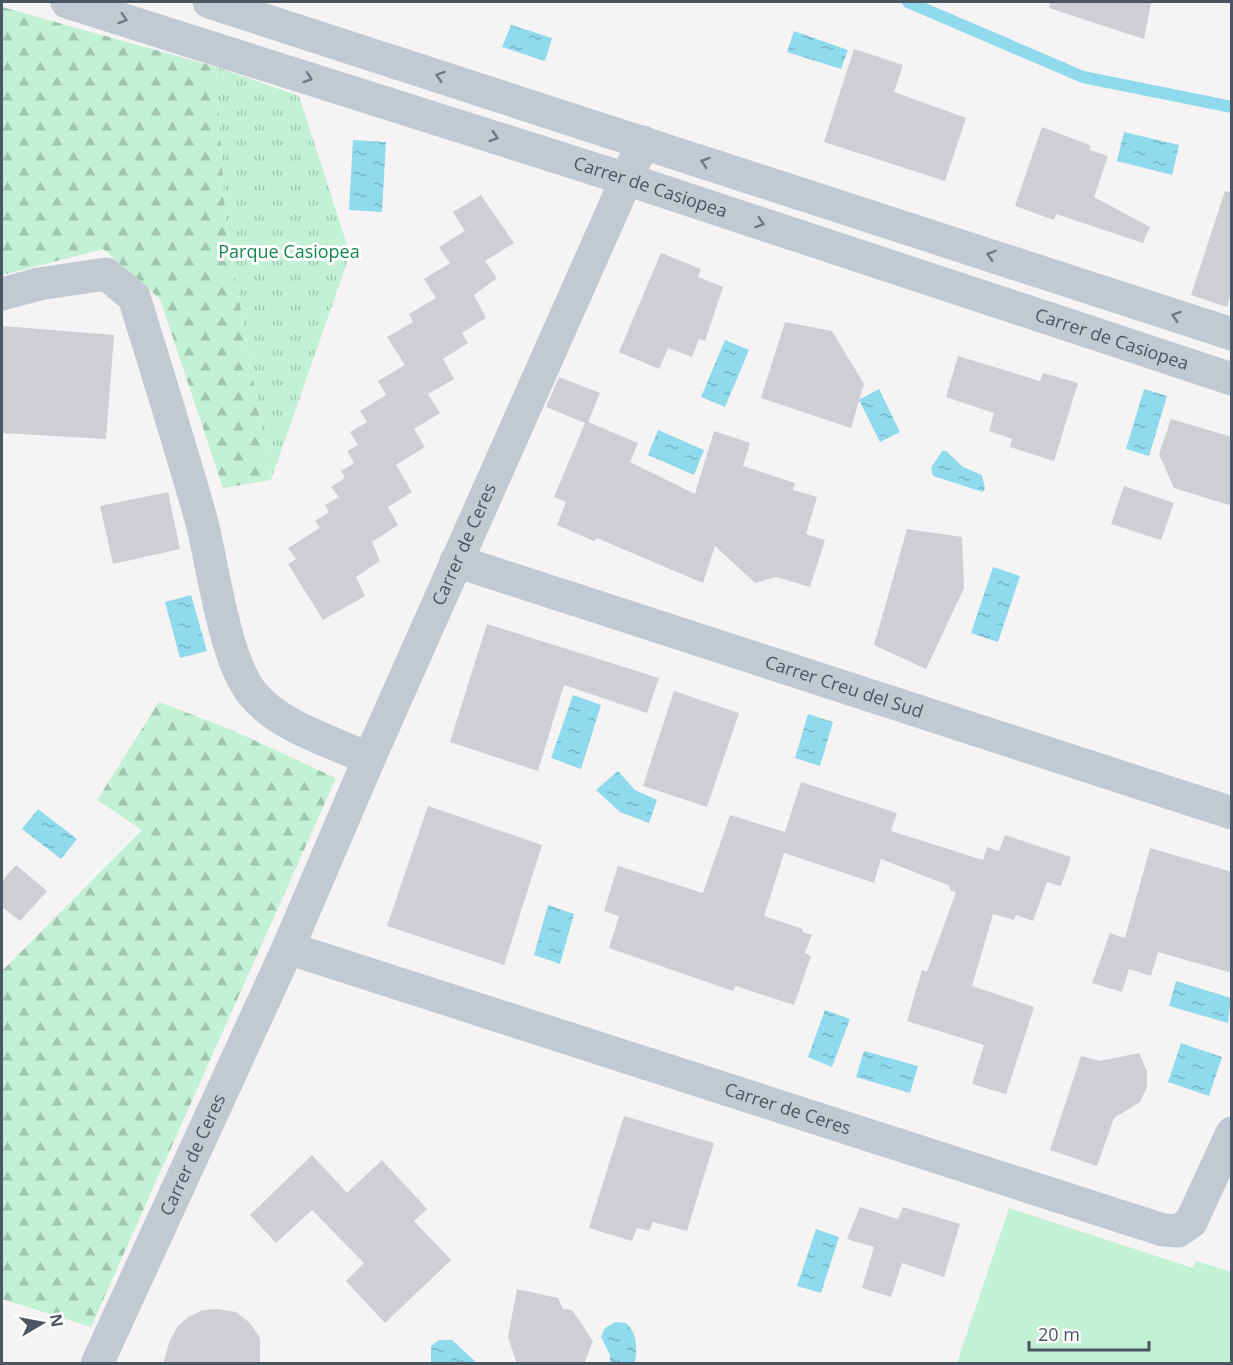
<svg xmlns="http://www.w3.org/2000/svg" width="1233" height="1365" viewBox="0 0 1233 1365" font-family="'Open Sans',sans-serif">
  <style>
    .grass { fill: #c3f1d5 }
    .forest { fill: url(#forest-firs) }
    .park { fill: url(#park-tufts) }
    .water { fill: url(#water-ripples) }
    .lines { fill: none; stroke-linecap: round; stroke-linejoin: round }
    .stream { stroke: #90daee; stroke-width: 12 }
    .building { fill: #cdcfd5 }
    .minor { stroke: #c1cad2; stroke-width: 33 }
    .oneway { stroke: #6e7983 }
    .labels { text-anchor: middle; stroke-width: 6; stroke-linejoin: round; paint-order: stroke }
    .street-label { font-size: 18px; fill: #4a5661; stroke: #fff }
    .park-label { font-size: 18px; fill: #17864f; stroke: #fff }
  </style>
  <defs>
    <pattern id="forest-firs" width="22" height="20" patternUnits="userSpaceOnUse" patternTransform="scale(1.5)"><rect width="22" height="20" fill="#c3f1d5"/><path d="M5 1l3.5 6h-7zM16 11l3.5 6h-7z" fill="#a0c6b0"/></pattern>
    <pattern id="park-tufts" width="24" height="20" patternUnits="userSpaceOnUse" patternTransform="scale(1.5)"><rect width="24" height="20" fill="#c3f1d5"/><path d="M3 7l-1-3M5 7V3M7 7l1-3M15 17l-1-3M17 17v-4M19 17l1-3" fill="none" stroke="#a0c6b0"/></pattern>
    <pattern id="water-ripples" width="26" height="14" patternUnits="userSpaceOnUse" patternTransform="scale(1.5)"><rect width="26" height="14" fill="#90daee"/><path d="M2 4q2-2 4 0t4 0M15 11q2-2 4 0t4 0" fill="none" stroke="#78b4c4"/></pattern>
  </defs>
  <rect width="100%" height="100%" fill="#f5f3f3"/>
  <polygon class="grass" points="1009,1208 1193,1268 1196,1261 1231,1272 1231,1363 957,1363"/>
  <g class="forest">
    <polygon points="2,7 216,67 226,224 271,480 223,488 160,299 103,249 2,275"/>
    <polygon points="159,702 232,730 336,778 91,1327 2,1299 2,971 142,830 97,800"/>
  </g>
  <polygon class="park" points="216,67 299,96 350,254 271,480 226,224"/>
  <g class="water">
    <polygon points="511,25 552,38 545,61 502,47"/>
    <polygon points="794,31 848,50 841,69 787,52"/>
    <polygon points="1124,132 1179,145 1172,175 1117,161"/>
    <polygon points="353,140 386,142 382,212 349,210"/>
    <polygon points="725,340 749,350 725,407 701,397"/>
    <polygon points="879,389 900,432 880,442 859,400"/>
    <polygon points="1144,389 1167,396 1149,456 1126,449"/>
    <polygon points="658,430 704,450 694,475 648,455"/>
    <polygon points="942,451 946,451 963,467 982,475 985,488 983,492 933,476 931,468"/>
    <polygon points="993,567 1020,576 998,642 971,633"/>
    <polygon points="191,595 207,651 180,658 165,602"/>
    <polygon points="573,695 601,705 581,769 551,758"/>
    <polygon points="808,714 833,722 820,766 795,758"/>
    <polygon points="618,771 635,790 657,800 649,823 620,812 596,790"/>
    <polygon points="38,809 77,839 61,859 22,829"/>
    <polygon points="548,905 574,914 560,964 534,955"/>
    <polygon points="1176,981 1231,998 1228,1023 1169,1006"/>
    <polygon points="825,1010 850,1019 832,1067 808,1057"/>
    <polygon points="1181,1043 1222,1057 1209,1096 1168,1082"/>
    <polygon points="864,1051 918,1066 910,1093 856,1077"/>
    <polygon points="816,1229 839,1237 821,1293 797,1286"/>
    <path d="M615,1322L626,1323C638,1334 637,1349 635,1363H610V1355L601,1337L605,1328Z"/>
    <polygon points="439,1340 452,1340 477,1363 431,1363 431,1346"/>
  </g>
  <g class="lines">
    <polyline class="stream" points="908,2 1083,77 1232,107"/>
  </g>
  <g class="building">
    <polygon points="1050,2 1151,2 1144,39 1049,8"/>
    <polygon points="854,49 903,65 894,92 966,118 945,181 824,142"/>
    <polygon points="1042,127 1090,145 1090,150 1108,156 1094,197 1150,227 1143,243 1056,214 1054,220 1015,206"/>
    <polygon points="1225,191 1232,192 1232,289 1227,307 1191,295"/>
    <polygon points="481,195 514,243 485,261 497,278 474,295 486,318 462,333 468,343 443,359 454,379 428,394 440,413 414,429 425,447 396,465 412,492 388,507 398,525 372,542 380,561 356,577 365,596 323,620 288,564 296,559 288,548 320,528 315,521 329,512 325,505 339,497 331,487 345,478 341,471 354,463 347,451 358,445 350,432 367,422 360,411 386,395 378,381 405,365 387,337 413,322 409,314 436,298 424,279 450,263 439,247 465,231 453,212"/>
    <polygon points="661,253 701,269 698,277 723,287 705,341 699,339 692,357 668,348 659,369 619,352"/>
    <polygon points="785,322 832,331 864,384 851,428 761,398"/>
    <polygon points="2,326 114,335 106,439 2,433"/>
    <polygon points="958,356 1040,381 1043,373 1078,383 1054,461 1010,447 1012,439 989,431 994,413 946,397"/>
    <polygon points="559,377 600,393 588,422 638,443 630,462 695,494 714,431 750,443 743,466 795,483 793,490 817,497 806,534 825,540 810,587 776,577 755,583 715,546 703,583 597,538 594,541 557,525 566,502 554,497 585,423 546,407"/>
    <polygon points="1171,419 1232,437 1232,506 1174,488 1159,454"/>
    <polygon points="1124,486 1174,503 1161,540 1111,524"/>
    <polygon points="168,492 180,549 113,564 100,506"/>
    <polygon points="907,529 962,537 964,588 926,669 874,645"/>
    <polygon points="487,624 659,678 647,713 564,685 538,771 450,742"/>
    <polygon points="674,691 739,713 707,807 643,786"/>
    <polygon points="801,782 897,813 891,831 983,860 987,847 999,851 1005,835 1071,857 1061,886 1047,882 1033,921 1016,915 1014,920 993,914 972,986 1034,1007 1006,1094 972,1084 984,1045 907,1021 922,970 927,972 956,892 950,890 950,886 881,859 874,883 784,853 764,916 803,929 802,932 812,935 805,953 811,956 794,1005 736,986 733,991 609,948 619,916 604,911 618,866 703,893 730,815 785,832"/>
    <polygon points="428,806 542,845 504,965 387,926"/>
    <polygon points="1150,848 1232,872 1232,973 1158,952 1151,976 1129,969 1122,992 1092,983 1110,933 1125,938"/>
    <polygon points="16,865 47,891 20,921 2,907 2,881"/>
    <polygon points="1139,1053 1147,1071 1147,1087 1140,1102 1114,1118 1097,1166 1050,1150 1081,1056 1100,1061"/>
    <polygon points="624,1116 714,1143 687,1231 653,1222 649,1231 637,1228 632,1241 589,1228"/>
    <polygon points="312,1155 347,1193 382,1160 427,1209 414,1221 451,1260 385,1323 346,1281 364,1263 312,1210 276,1243 250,1215"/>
    <polygon points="860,1207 898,1219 903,1207 960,1224 944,1277 902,1263 891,1297 862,1288 874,1247 847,1239"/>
    <polygon points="517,1289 558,1298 563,1309 572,1310 593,1341 584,1364 517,1364 508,1337"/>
    <polygon points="217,1309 236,1312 250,1323 260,1338 260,1364 163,1364 170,1340 178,1326 188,1317 203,1310"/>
  </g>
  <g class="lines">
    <g class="minor">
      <path id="s1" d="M67,2L626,179L1232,379"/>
      <polyline points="209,2 1232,334"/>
      <path d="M2,294L39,284L106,274L134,297C157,371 180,445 201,519C213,565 224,658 252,693C279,727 331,741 369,759"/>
      <path id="s2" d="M456,561L1232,813"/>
      <path id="s3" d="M288,948L1163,1230L1178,1231L1191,1222L1232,1133"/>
      <path id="s4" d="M97,1364L288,948L369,759L643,142"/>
    </g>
  </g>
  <defs><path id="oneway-chevron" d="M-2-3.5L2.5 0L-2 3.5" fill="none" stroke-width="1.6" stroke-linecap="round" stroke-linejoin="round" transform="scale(1.5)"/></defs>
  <g class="oneway">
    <use href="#oneway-chevron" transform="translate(123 19) rotate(18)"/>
    <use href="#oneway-chevron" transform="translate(440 76) rotate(-162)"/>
    <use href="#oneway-chevron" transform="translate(308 78) rotate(18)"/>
    <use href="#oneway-chevron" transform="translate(494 137) rotate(18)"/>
    <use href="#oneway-chevron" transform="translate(705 162) rotate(-162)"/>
    <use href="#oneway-chevron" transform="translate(760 223) rotate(18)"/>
    <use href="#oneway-chevron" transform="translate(991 255) rotate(-162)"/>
    <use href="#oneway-chevron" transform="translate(1176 316) rotate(-162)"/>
  </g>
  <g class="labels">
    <g class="street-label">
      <text dy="6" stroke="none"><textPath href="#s1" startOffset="612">Carrer de Casiopea</textPath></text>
      <text dy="6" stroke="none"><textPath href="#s1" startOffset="1098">Carrer de Casiopea</textPath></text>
      <text dy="6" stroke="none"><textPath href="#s4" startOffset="898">Carrer de Ceres</textPath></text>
      <text dy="6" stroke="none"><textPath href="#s2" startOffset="408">Carrer Creu del Sud</textPath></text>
      <text dy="6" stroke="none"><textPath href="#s3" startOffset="525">Carrer de Ceres</textPath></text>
      <text dy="6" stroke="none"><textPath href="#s4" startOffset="230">Carrer de Ceres</textPath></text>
    </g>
    <g class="park-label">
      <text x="289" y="258">Parque Casiopea</text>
    </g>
  </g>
  <rect width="1233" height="1365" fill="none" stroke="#4a5661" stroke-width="6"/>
  <g transform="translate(42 1323) rotate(80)" stroke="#ffffff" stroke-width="4.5" paint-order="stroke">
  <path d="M0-4.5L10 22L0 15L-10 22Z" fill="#4a5661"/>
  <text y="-9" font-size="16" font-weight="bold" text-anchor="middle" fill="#4a5661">N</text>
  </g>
  <path d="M1029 1341v9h120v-9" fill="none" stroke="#4a5661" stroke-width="3"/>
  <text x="1038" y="1341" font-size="18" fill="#4a5661" stroke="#ffffff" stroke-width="4.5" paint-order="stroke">20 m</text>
</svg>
